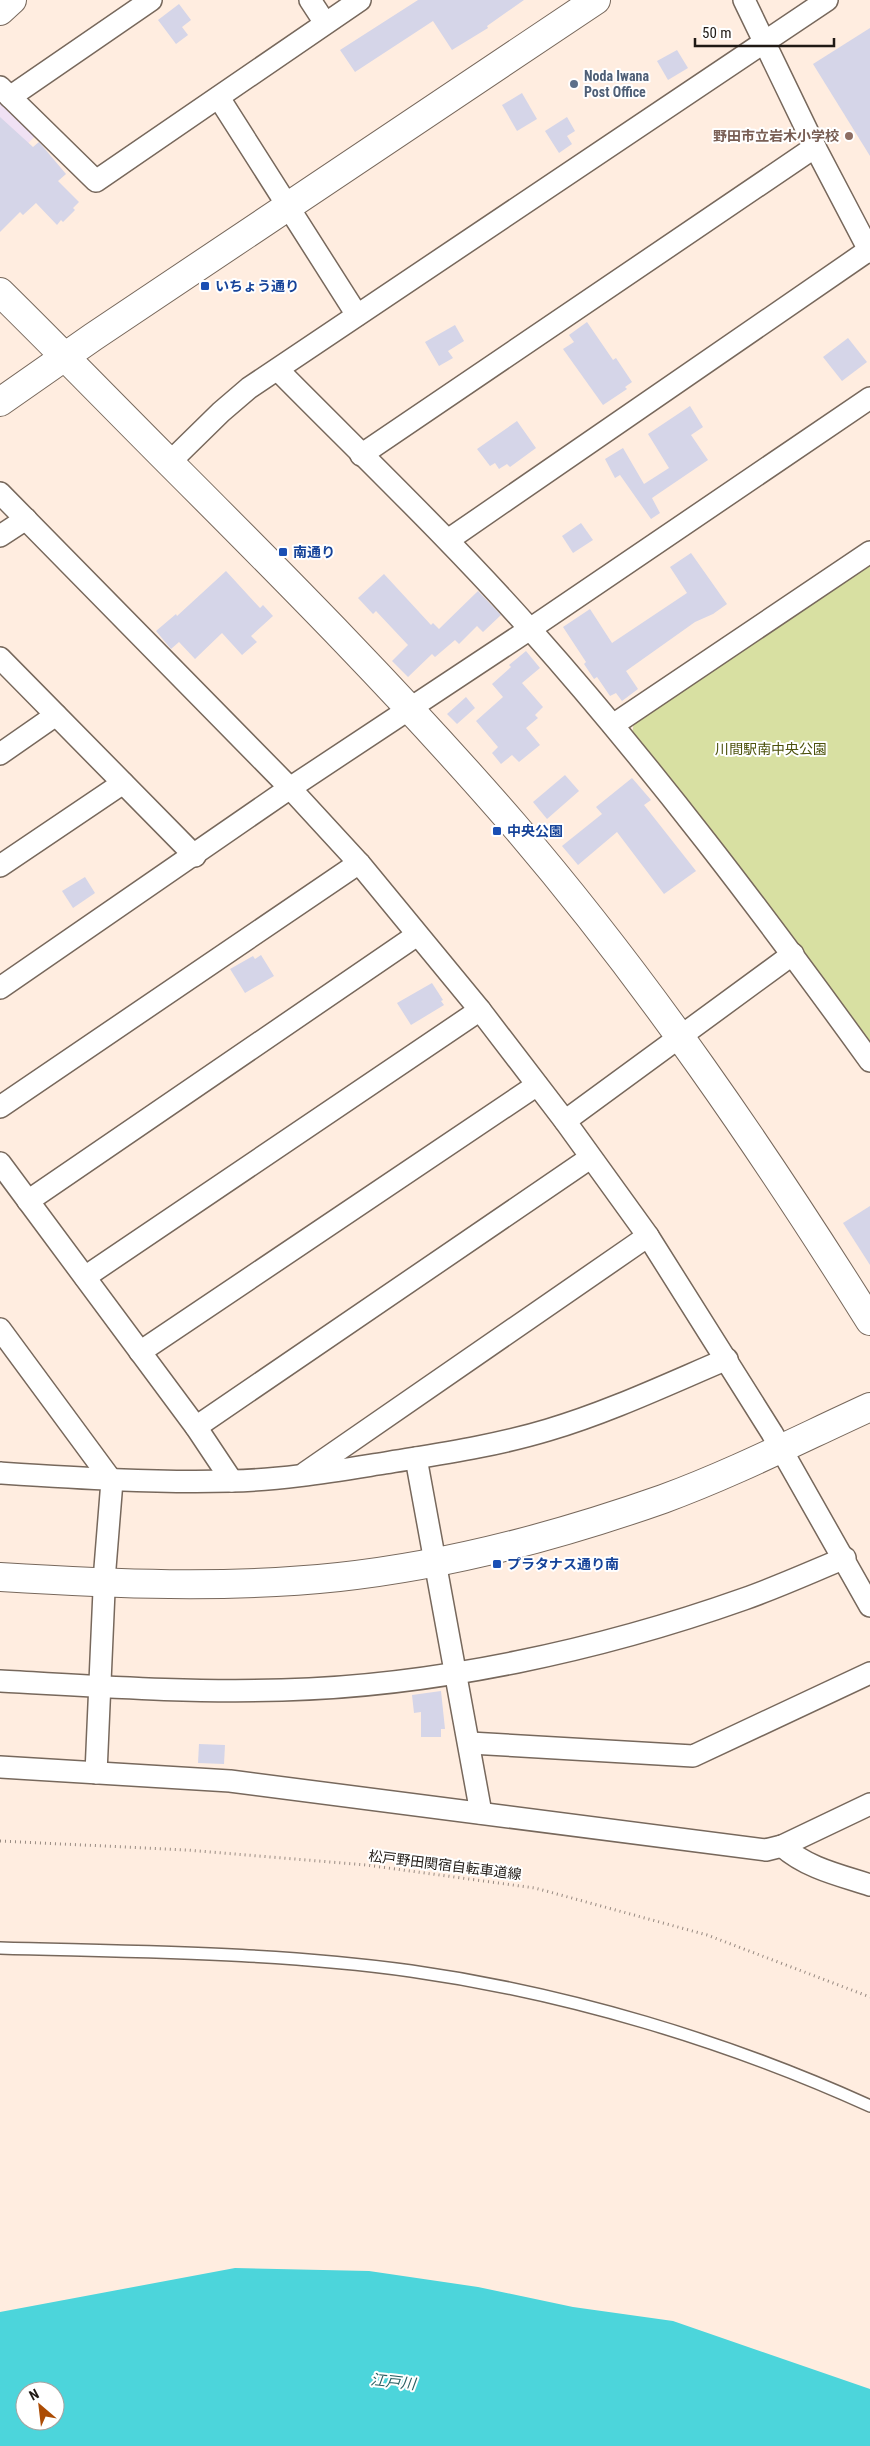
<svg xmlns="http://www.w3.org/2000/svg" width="870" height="2446" viewBox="0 0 870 2446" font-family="'Roboto Condensed','Noto Sans JP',sans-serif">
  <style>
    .commercial { fill: #f0e1f4 }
    .green { fill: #d8e0a2 }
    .water { fill: #4cd5db; fill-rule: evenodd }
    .building { fill: #d5d5e8 }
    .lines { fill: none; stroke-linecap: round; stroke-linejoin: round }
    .lane-casing { stroke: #77685c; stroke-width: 14 }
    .street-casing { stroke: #77685c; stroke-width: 24 }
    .secondary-casing { stroke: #77685c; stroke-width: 30 }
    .path { stroke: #978a81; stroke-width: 3; stroke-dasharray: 1 4; stroke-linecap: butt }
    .lane { stroke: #fff; stroke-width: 11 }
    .street { stroke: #fff; stroke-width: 21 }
    .secondary { stroke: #fff; stroke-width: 28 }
    .service-dot { fill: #5c6f8a; stroke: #fff; stroke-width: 2 }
    .education-dot { fill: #8d6e63; stroke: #fff; stroke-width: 2 }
    .transit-dot { fill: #1a4fb4; stroke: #fff; stroke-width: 2 }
    .labels { text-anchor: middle; stroke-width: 4; stroke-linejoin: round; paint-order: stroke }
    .service-label { font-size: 14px; font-weight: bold; fill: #4e5e75; stroke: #fff; text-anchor: start }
    .education-label { font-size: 14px; font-weight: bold; fill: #785e54; stroke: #fff; text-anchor: end }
    .transit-label { font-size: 14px; font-weight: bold; fill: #164399; stroke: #fff; text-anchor: start }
    .park-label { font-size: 14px; fill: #4c510b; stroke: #fff }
    .street-label { font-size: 14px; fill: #201a15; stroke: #fff }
    .water-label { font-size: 15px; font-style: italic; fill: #296063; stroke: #fff }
  </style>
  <rect width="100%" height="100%" fill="#ffede0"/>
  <polygon class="commercial" points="0,98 37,134 0,172"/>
  <polygon class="green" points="870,563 870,1042 867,1041 632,735 634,721"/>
  <path class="water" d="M235,2268L369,2271L478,2287L573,2307L673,2321L870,2389V2446H0V2312ZM25,2391H55V2421H25Z"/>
  <g class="building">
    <polygon points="418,0 524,0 487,26 488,28 452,50 433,21 355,72 340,50"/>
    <polygon points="179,4 191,20 182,27 188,35 176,44 158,20"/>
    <polygon points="870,28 870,156 813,64"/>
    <polygon points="677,50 688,68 668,80 657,61"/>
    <polygon points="522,93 537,119 517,131 502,105"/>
    <polygon points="0,117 33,147 39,142 66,174 58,181 79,202 73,208 75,210 63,222 61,220 57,225 36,203 23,215 20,212 0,232"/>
    <polygon points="567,117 575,131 567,136 572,144 559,153 545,131"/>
    <polygon points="587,322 613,360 616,358 632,382 625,387 627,389 603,405 563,349 574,342 569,335"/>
    <polygon points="455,325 464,341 448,351 453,358 439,366 425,342"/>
    <polygon points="848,338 867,362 842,381 823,357"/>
    <polygon points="690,406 703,427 691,435 708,460 652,498 660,513 651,519 620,475 615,478 605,459 623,448 644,484 669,468 648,434"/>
    <polygon points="517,421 536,448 510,467 507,464 499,469 495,463 490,466 477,449"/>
    <polygon points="581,523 593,540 573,553 562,536"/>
    <polygon points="691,553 727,604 713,614 695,622 626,671 638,689 622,701 616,693 610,696 597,677 594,679 584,664 586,662 563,627 590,609 612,643 687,593 670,567"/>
    <polygon points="226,571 260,608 263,605 273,616 251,636 257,642 242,655 222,633 195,659 179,642 171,649 156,631 176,614 177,616"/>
    <polygon points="384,574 431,625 433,623 439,629 478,591 501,615 483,632 477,626 459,644 455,640 435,657 432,654 408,677 392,661 408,645 376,611 373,614 358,598"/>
    <polygon points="526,651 540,668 522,683 543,707 535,715 538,718 526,728 540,745 519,762 512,755 501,764 492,753 498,747 476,721 503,697 492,684 511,667 509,665"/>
    <polygon points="466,697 475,708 457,724 447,714"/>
    <polygon points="565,775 579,791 547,819 533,802"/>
    <polygon points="632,778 651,800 644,805 696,871 664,894 617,832 578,865 562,846 602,814 596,807"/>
    <polygon points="85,877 95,893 73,908 62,891"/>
    <polygon points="261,955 274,976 245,993 230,969 253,956 255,959"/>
    <polygon points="432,983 443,1000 441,1001 444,1005 411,1025 397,1003"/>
    <polygon points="870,1206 870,1265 843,1223"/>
    <polygon points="441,1691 445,1729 441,1729 441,1737 421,1737 421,1712 414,1713 412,1695"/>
    <polygon points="199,1744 225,1745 224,1764 198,1763"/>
  </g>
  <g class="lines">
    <defs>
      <path id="lane" d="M0,1948C137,1952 275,1952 411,1971C567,1993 727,2041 870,2106"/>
      <g id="street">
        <polyline points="310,0 325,23"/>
        <polyline points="744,0 815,147 870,252"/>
        <polyline points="0,87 96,181 360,0"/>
        <polyline points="10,97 151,0"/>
        <polyline points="219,98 357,315"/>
        <path d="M278,370C363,456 450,539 530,629C652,766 763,913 870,1061"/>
        <polyline points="361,455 815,147"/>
        <polyline points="170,462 221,412 249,388 827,0"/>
        <polyline points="0,493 290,788 359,863 480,1010 565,1121 648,1236 772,1433 870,1606"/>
        <polyline points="0,536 26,519"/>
        <polyline points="448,540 869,250"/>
        <polyline points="0,658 195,856"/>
        <polyline points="613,725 870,552"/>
        <polyline points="0,754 56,715"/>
        <polyline points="0,866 123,783"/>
        <polyline points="0,988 290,788 530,629 870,398"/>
        <polyline points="0,1107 359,863"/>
        <polyline points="565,1121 793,954"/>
        <polyline points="0,1163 196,1427 232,1481"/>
        <polyline points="28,1201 417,935"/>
        <polyline points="85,1277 480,1010"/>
        <polyline points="0,1329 112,1481 105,1568 96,1773"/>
        <polyline points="140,1352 537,1085"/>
        <polyline points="196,1427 590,1158"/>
        <polyline points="416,1458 481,1813"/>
        <path d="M0,1473C77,1478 153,1483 231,1481C282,1480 334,1471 385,1463C439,1454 495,1446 548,1430C609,1412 668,1384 727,1359"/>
        <polyline points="305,1473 648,1236"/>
        <path d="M0,1681C94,1686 188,1693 282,1690C435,1686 600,1650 744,1599C778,1587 811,1572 845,1558"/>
        <polyline points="470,1743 693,1756 870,1673"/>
        <polyline points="0,1767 230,1781 766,1850 782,1846 870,1804"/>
        <path d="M782,1846C807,1868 839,1875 870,1885"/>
      </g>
      <g id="secondary">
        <polyline points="0,11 12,0"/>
        <path d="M0,292C58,349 115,408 172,465C289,582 405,699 514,825C646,979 762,1149 870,1321"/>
        <polyline points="0,402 93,337 596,0"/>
        <path d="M0,1577C113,1584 226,1589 339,1577C450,1565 558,1536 663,1499C734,1473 802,1438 870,1407"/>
      </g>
    </defs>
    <use href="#lane" class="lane-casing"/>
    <use href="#street" class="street-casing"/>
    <use href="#secondary" class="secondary-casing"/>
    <polyline class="path" points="0,1841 187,1850 366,1865 535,1888 707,1935 870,1997"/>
    <use href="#lane" class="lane"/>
    <use href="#street" class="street"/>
    <use href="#secondary" class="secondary"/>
  </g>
  <circle class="service-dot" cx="574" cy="84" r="5"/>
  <circle class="education-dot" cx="849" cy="136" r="5"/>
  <g class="transit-dot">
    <rect x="200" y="281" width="10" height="10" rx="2.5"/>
    <rect x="278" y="547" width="10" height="10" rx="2.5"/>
    <rect x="492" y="826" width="10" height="10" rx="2.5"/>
    <rect x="492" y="1559" width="10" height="10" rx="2.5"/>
  </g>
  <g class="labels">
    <g class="service-label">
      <text x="584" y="81">Noda Iwana<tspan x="584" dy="16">Post Office</tspan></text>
    </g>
    <g class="education-label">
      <text x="839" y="141">野田市立岩木小学校</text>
    </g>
    <g class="transit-label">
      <text x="215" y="291">いちょう通り</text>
      <text x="293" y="557">南通り</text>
      <text x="507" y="836">中央公園</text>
      <text x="507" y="1569">プラタナス通り南</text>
    </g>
    <g class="park-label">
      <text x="771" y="754">川間駅南中央公園</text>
    </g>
    <g class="street-label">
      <text transform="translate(445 1865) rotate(7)" y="5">松戸野田関宿自転車道線</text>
    </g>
    <g class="water-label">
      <text transform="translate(393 2382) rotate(6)" y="5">江戸川</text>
    </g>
  </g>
  <g transform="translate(40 2406) rotate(332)"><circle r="24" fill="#ffffff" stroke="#a6a3a1"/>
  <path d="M0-4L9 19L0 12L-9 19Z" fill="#ac4c04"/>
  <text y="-8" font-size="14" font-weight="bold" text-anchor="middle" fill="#201a15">N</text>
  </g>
  <path d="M695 38v8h139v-8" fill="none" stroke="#201a15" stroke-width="2.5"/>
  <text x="702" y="38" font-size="15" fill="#201a15" stroke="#ffffff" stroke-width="4" paint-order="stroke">50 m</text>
</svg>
